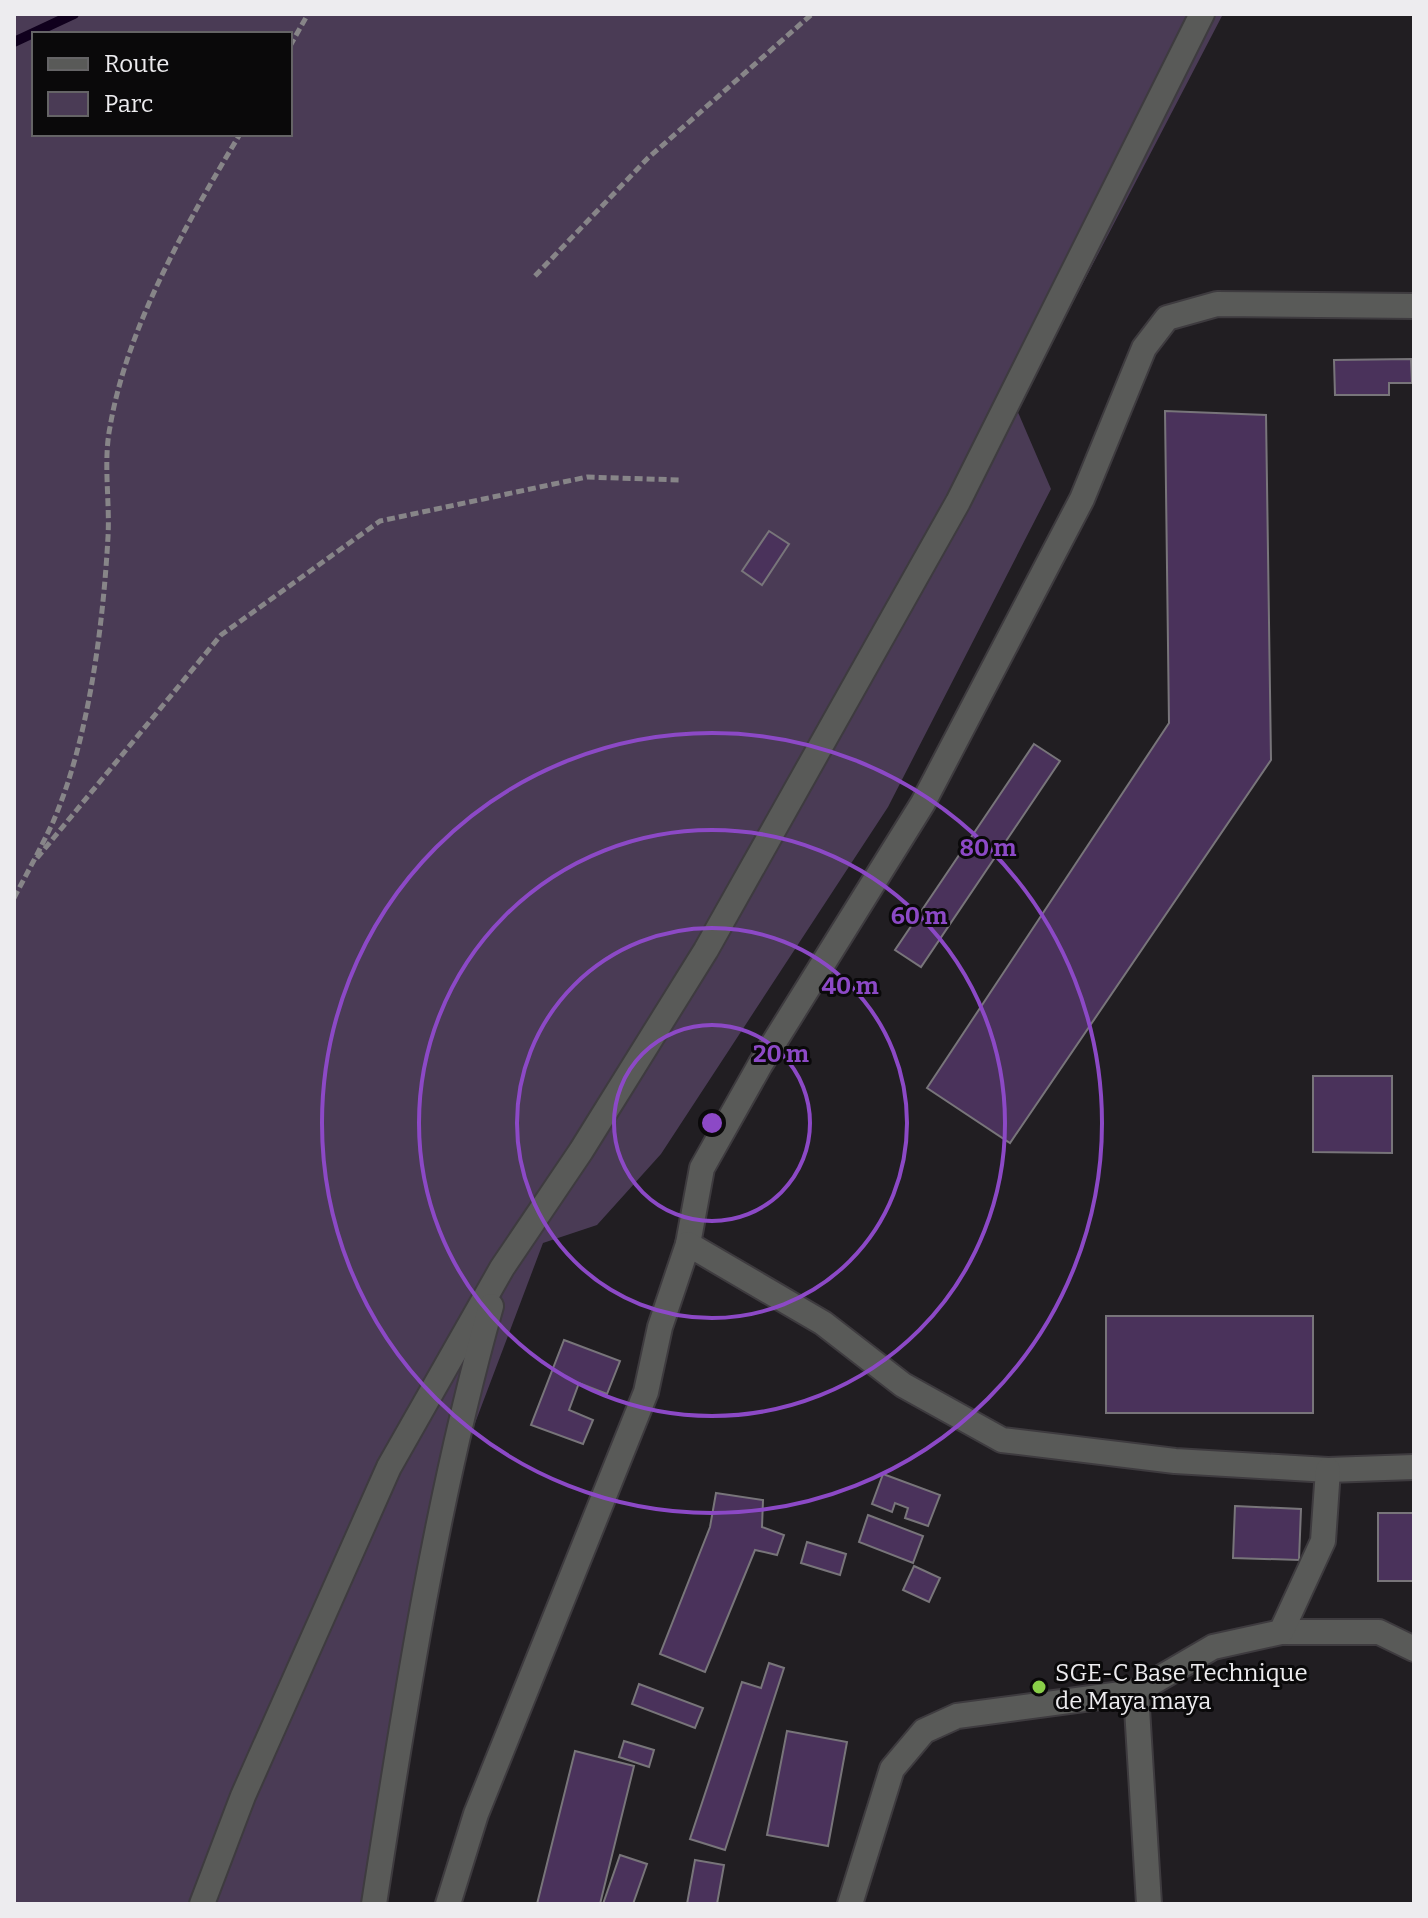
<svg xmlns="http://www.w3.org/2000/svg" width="1428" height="1918" viewBox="0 0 1428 1918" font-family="Bitter,serif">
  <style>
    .green { fill: #4a3b55; fill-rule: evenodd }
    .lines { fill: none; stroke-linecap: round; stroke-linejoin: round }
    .stream { stroke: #10001d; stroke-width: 10 }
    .building { fill: #4a325b; stroke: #78757a; stroke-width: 2 }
    .minor-casing { stroke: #3e3b3f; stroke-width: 28 }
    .path { stroke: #878588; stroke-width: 5; stroke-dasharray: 8 4; stroke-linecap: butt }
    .minor { stroke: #595a58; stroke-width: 24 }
    .ring { fill: none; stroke: #8c49c6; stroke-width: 4 }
    .poi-dot { fill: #89cf48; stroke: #0a090a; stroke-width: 3 }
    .labels { text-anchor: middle; stroke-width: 6; stroke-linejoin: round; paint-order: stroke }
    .poi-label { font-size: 24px; fill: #edecef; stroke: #0a090a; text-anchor: start }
    .centre { fill: #8c49c6; stroke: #0a090a; stroke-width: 4 }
    .ring-label { font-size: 24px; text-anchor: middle; font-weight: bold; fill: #8c49c6; stroke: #0a090a; stroke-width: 6; stroke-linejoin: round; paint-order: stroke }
  </style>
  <rect width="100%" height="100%" fill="#211e22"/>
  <path class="green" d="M14,14H1223L1017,410L1051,489L888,807L661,1154L597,1225L543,1243L449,1492L387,1904H14ZM34,34H290V134H34Z"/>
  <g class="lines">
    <polyline class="stream" points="14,42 74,14"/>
  </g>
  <g class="building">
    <polygon points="1411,359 1412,383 1389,383 1389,395 1335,395 1334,360"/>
    <polygon points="1165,411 1266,415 1271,760 1010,1143 927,1088 1169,723"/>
    <polygon points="769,531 789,544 762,585 742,571"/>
    <polygon points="1034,744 1060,761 921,967 895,950"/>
    <polygon points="1313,1076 1392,1076 1392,1153 1313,1152"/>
    <rect x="1106" y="1316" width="207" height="97"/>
    <polygon points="564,1340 620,1361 607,1394 579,1383 569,1410 593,1420 583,1444 531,1425"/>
    <polygon points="883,1474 940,1495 928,1526 905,1518 908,1508 895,1503 892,1512 872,1504"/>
    <polygon points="716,1493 763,1500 762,1527 784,1535 777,1555 755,1550 705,1672 660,1654 710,1527"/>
    <polygon points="1235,1506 1301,1509 1299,1560 1233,1558"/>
    <rect x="1378" y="1513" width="36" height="68"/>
    <polygon points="868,1515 923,1536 913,1563 859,1542"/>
    <polygon points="807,1542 846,1554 840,1575 801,1563"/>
    <polygon points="914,1566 940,1578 929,1602 903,1590"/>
    <polygon points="769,1663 784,1668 725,1850 690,1839 742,1682 761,1688"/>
    <polygon points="639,1684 703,1708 695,1728 632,1704"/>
    <polygon points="787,1731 847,1742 828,1846 767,1835"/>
    <polygon points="624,1741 654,1750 649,1767 619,1757"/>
    <polygon points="575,1751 634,1766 600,1904 537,1904"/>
    <polygon points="620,1855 647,1864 633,1904 603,1904"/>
    <polygon points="695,1860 724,1865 717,1904 687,1904"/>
  </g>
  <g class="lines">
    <defs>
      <g id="minor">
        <polyline points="688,1244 702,1168 760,1065 923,803 1082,499 1144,348 1167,318 1217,304 1414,306"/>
        <polyline points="1281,1632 1379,1632 1414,1649"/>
        <polyline points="1136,1692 1149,1904"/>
        <polyline points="202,1904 243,1796 389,1467 502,1268 581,1151 706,950 958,502 1202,14"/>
        <path d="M374,1904C405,1704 436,1501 491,1306"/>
        <polyline points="448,1904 476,1814 646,1392 660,1327 688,1244 823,1323 903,1385 1002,1440 1175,1461 1328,1470 1414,1467"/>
        <polyline points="850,1904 892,1769 924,1731 957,1716 1136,1692 1213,1647 1281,1632 1323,1541 1328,1470"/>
      </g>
    </defs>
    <use href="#minor" class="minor-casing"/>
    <g class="path">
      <polyline points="290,46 308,14"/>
      <polyline points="535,276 648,158 812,14"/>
      <polyline points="37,858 221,635 380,521 587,477 679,480"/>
      <path d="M14,898C27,873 41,848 53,822C89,739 103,626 108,537C110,501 103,462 110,427C127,326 188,221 240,134"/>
    </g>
    <use href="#minor" class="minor"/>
  </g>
  <g class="ring">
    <circle cx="712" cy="1123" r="98"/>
    <circle cx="712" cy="1123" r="195"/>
    <circle cx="712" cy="1123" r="293"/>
    <circle cx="712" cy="1123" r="390"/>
  </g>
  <circle class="poi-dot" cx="1039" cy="1687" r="8"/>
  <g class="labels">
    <g class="poi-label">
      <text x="1055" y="1681">SGE-C Base Technique<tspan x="1055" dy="28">de Maya maya</tspan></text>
    </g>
  </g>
  <circle cx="712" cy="1123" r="12" class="centre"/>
  <g class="ring-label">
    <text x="988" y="856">80 m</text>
    <text x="919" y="924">60 m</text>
    <text x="850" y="994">40 m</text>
    <text x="781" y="1062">20 m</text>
  </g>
  <rect width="1428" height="1918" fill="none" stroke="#edecef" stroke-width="32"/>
  <rect x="32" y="32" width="260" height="104" fill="#0a090a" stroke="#656466" stroke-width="2"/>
  <rect x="48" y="58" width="40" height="12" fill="#595a58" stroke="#656466" stroke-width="2"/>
  <text x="104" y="72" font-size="24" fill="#edecef">Route</text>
  <rect x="48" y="92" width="40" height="24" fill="#4a3b55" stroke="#656466" stroke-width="2"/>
  <text x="104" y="112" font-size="24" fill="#edecef">Parc</text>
</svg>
